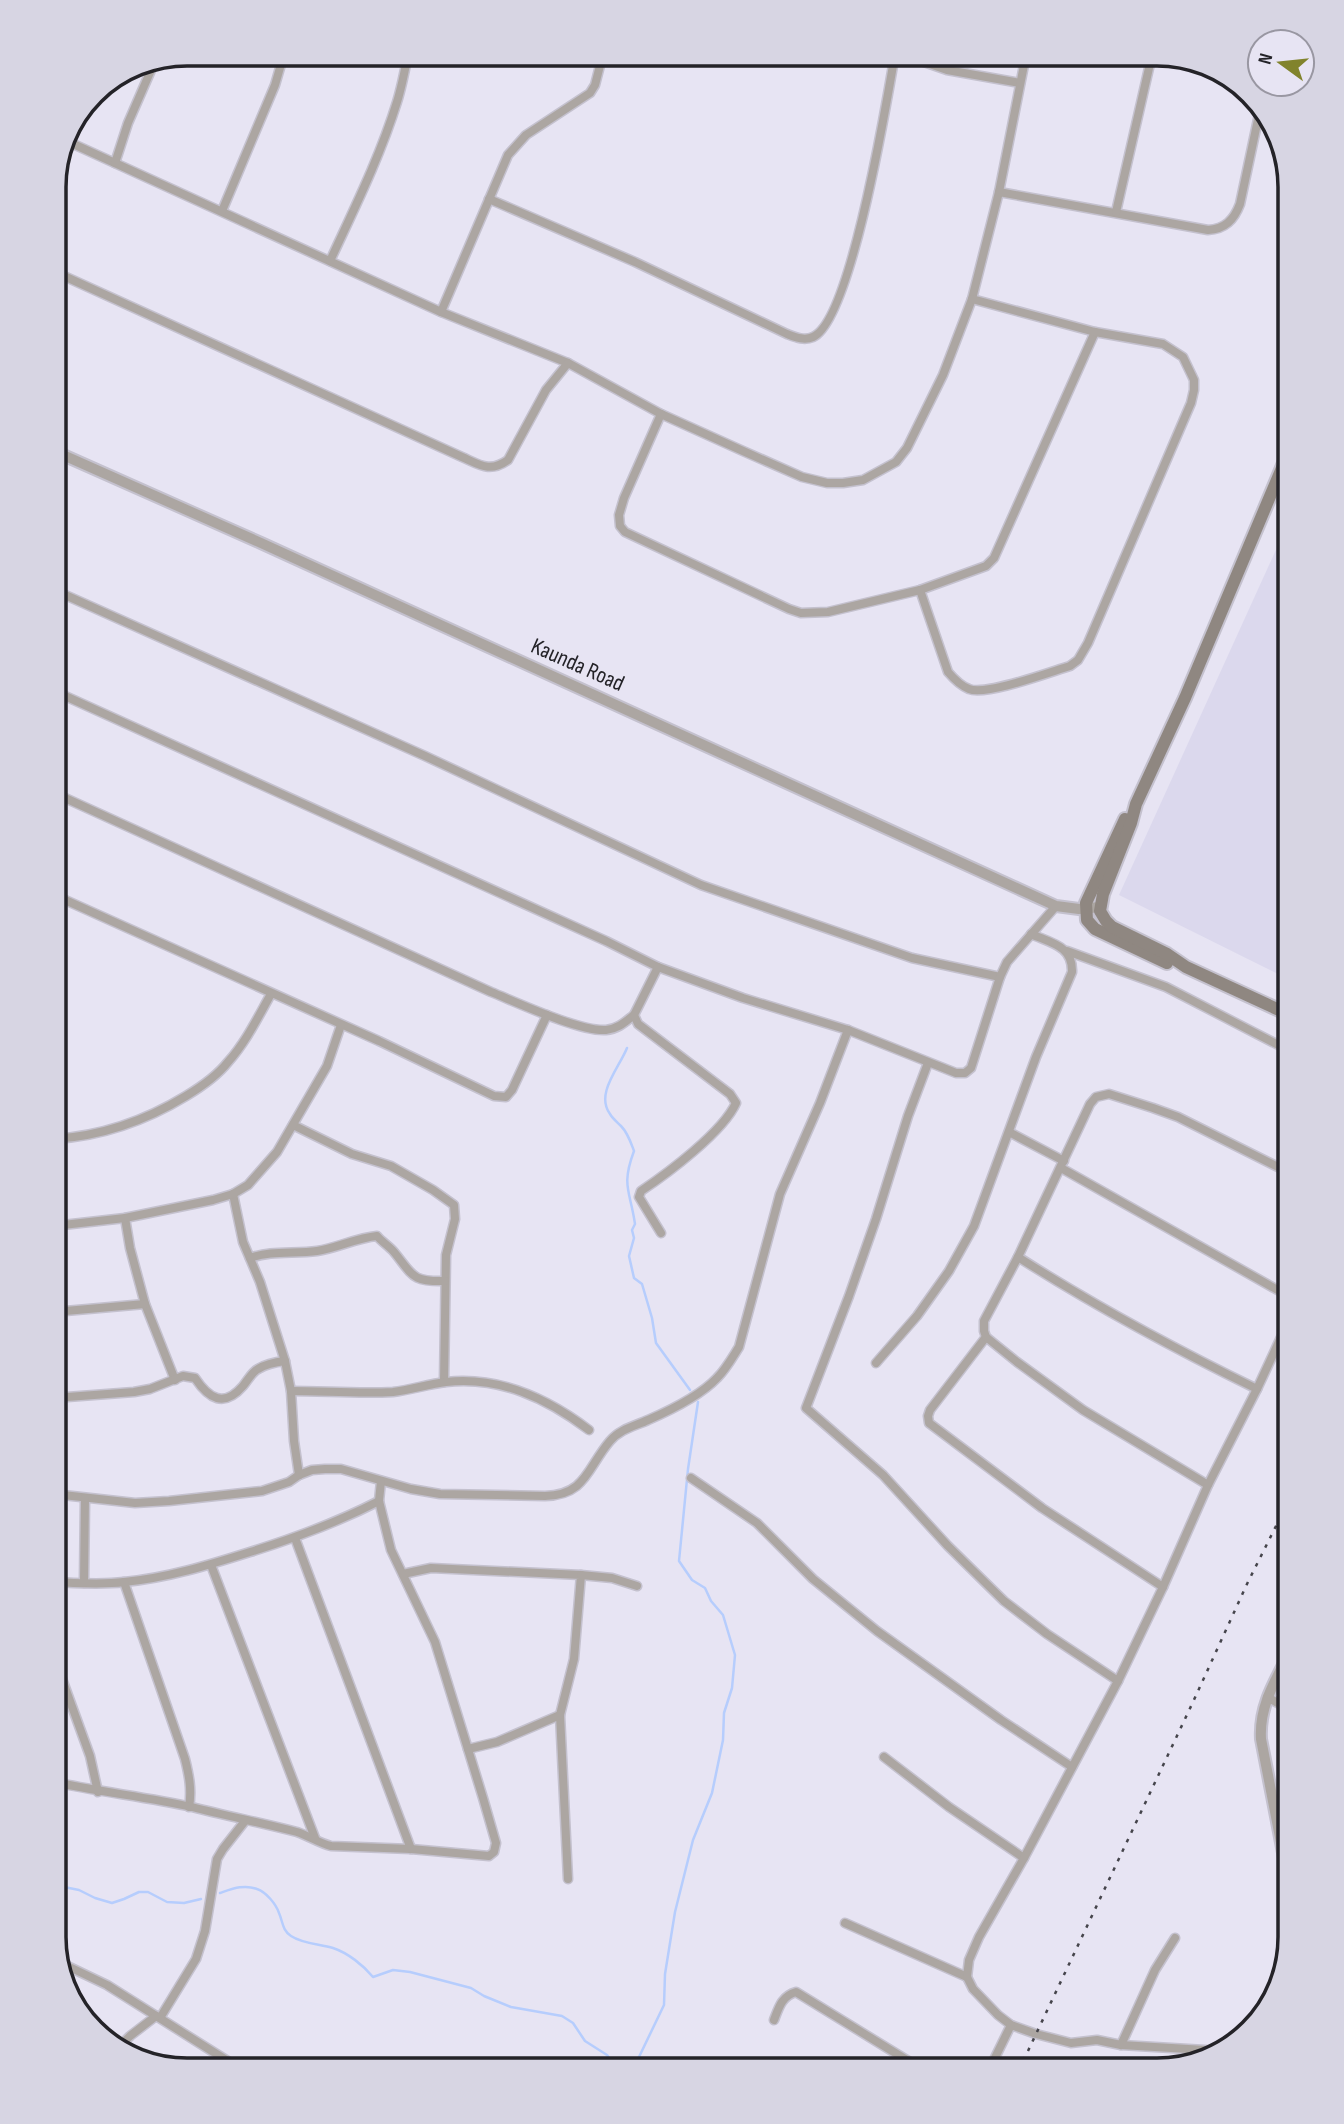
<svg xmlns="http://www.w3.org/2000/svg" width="1344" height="2124" viewBox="0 0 1344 2124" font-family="'Sofia Sans Condensed',sans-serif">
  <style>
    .built { fill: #dbd8ed }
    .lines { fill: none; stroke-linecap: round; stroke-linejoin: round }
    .stream { stroke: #b6cdfd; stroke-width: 2.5 }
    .minor-casing { stroke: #c4c1ce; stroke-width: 11 }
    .tertiary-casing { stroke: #c4c1ce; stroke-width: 14 }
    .secondary-casing { stroke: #c4c1ce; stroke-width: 16 }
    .minor { stroke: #aca6a2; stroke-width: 8 }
    .tertiary { stroke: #aca6a2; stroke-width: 10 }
    .secondary { stroke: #8f8781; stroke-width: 12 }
    .rail { stroke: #45444b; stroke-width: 2.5; stroke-dasharray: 3.5 7; stroke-linecap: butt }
    .labels { text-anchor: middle; stroke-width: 5; stroke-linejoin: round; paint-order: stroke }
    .street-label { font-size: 23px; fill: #242328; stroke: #e7e4f3 }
    .rim { fill: none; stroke: #242328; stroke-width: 3.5 }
  </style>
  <rect width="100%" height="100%" fill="#e7e4f3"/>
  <polygon class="built" points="1290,519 1290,980 1119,895"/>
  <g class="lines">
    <g class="stream">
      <path d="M627,1048C619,1068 595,1094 610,1114C613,1119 617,1122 621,1126C628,1133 631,1143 634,1151C621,1186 630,1190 635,1224L632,1230L634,1238L629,1256L634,1278L642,1284L652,1318L656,1343L690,1390"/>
      <polyline points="54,1885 79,1890 95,1898 112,1903 124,1899 139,1892 148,1892 167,1902 184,1903 201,1899"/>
      <path d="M220,1893C232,1889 244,1884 257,1889C266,1892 276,1904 279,1913C283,1922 282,1930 291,1936C303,1944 320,1944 333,1948C348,1953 363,1965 373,1977L393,1970L410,1972L471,1988L484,1996L511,2007L562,2016L573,2023L585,2041L607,2055L618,2070"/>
      <polyline points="627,2070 639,2057 664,2005 665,1974 675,1912 693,1840 712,1793 723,1740 724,1713 732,1688 735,1655 723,1615 711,1601 705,1588 692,1580 679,1561 688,1469 698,1402"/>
    </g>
    <defs>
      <g id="minor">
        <polyline points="901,54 947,70 1020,83"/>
        <polyline points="71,143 441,312 568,363 661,414 743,451 802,477 827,483 843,483 863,480 896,462 907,448 943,375 972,299 999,192 1026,55"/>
        <polyline points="115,163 128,123 155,61"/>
        <path d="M999,192L1208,230C1225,229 1234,220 1240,204L1260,110"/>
        <path d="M489,199L635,262L787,334C795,337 804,341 813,337C851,320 887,100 895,54"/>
        <polyline points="222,211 275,85 284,54"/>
        <polyline points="1116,212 1152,55"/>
        <path d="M330,261C354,209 380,157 397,102C402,86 405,70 408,54"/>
        <path d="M55,272L462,457C480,465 490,473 508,460L546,390L568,363"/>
        <polyline points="441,312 508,155 526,135 590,93 595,85 603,54"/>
        <polyline points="661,414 624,498 619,515 620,526 625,532 789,609 801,613 828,612 920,590 986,566 994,558 1095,332"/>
        <polyline points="54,590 425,756 701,885 912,958 1000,977"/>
        <path d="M920,590L948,672C954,679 961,686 969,689C986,696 1050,672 1070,666L1078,660L1088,643L1191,403L1194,390V380L1183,357L1163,344L1095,332L972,299"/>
        <polyline points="54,691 606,941 658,967 743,998 848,1030 956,1073 965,1073 971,1068 1000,977 1007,962 1056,906"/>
        <path d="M54,793L491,992C516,1002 580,1032 606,1030C618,1029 625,1022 634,1015"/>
        <polyline points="54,895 379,1041 494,1096 506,1097 512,1090 547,1015"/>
        <polyline points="1067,951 1166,987 1290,1051"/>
        <path d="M658,967L634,1015L638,1024L730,1094L736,1103C723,1132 668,1173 641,1191L639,1197L661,1233"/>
        <polyline points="928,1063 908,1116 876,1219 849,1296 806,1408 883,1475 948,1546 1004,1601 1047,1634 1118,1681"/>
        <polyline points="293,1125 352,1154 391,1166 433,1190 454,1205 455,1219 446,1255 444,1382"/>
        <polyline points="1009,1132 1064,1161"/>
        <path d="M54,1139C103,1136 145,1121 186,1096C201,1087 217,1076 228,1062C246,1042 258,1017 271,994"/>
        <polyline points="1061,1168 1290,1297"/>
        <polyline points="233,1194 243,1242 260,1282 285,1361 291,1391 294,1441 299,1475"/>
        <polyline points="125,1218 130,1248 145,1304 175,1380"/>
        <polyline points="54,1226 125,1218 213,1200 233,1194 248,1185 277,1152 327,1066 341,1025"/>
        <path d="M1018,1257C1095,1306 1175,1349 1257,1389"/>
        <path d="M250,1258C271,1250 294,1254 317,1251C337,1248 356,1238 377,1236C382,1242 389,1246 394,1252C413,1275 411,1282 445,1281"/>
        <polyline points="54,1312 145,1304"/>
        <polyline points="986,1337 930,1410 928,1416 929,1423 1042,1508 1163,1587"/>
        <path d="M876,1363L917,1316L949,1271L974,1226L1036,1057L1072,972C1073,946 1051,943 1031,934"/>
        <path d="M291,1391C325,1391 359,1394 393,1392C411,1390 428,1384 446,1382C500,1376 547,1398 589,1430"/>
        <path d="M54,1398L134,1392L150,1389L183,1376L195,1378C209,1399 224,1408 243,1386C248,1380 252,1372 258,1369C266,1364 276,1362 285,1361"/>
        <polyline points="691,1478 757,1523 813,1579 877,1631 1001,1720 1072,1767"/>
        <polyline points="1208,1485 1083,1410 1017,1362 986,1337 984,1331 984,1321 1018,1257 1090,1104 1096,1097 1109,1094 1153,1108 1178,1117 1290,1173"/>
        <path d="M54,1494L135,1503L169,1501L262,1491L289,1482L299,1475L312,1470L325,1469H341L411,1489L440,1494L545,1496C586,1495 587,1468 610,1441C620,1429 635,1426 648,1420C671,1410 700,1396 717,1378C726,1369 732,1358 739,1347L780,1194L820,1103L848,1030"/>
        <polyline points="295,1538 411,1849"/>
        <polyline points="211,1565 315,1838"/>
        <polyline points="403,1574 431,1568 581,1575 574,1659 560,1715 568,1879"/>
        <polyline points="581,1575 612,1578 637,1586"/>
        <path d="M54,1582C77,1583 101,1585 124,1582C167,1578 209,1565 250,1552C295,1538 338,1522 379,1501"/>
        <path d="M124,1582L185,1759C189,1775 192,1790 189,1807"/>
        <polyline points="84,1583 85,1498"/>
        <polyline points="54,1657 90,1756 98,1792"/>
        <polyline points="1267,1697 1290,1710"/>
        <polyline points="468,1749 497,1742 560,1715"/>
        <polyline points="884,1757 949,1807 1024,1858"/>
        <path d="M54,1782C100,1792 147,1797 192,1807C227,1816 262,1823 297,1832C309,1836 319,1843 331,1846L411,1849L489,1856L494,1852L496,1843L483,1798L435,1642L391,1550L379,1501L381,1481"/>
        <polyline points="845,1923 967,1977"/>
        <polyline points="61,1963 107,1985 242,2070"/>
        <polyline points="160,2018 196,1959 205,1931 217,1859 223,1849 245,1821"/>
        <path d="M774,2020C779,2007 782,1996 796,1992L923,2070"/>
        <polyline points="1121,2045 1155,1970 1175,1938"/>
        <polyline points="117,2049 130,2036 156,2016"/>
        <polyline points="1222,2051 1121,2045 1097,2040 1071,2043 1036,2034 1011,2025 998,2015 973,1989 967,1977 969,1960 979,1937 1024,1858 1118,1681 1163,1587 1208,1485 1257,1389 1290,1318"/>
        <polyline points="989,2070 1011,2025"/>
      </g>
      <g id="tertiary">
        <polyline points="54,451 261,543 1056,906 1079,909 1100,907"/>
        <path d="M1290,1889L1261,1739C1259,1706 1275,1681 1290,1652"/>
      </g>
      <g id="secondary">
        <polyline points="1125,819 1086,903 1087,920 1095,929 1167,963"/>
        <polyline points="1290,1015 1186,967 1167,954 1112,927 1106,921 1100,911 1103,894 1131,823 1136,804 1185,698 1290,449"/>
      </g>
    </defs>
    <use href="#minor" class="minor-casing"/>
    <use href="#tertiary" class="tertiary-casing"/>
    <use href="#secondary" class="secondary-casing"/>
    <use href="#minor" class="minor"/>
    <use href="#tertiary" class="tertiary"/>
    <use href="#secondary" class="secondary"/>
    <polyline class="rail" points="1019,2070 1193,1702 1247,1584 1290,1498"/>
  </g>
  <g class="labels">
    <g class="street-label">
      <text transform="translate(578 664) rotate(24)" y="8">Kaunda Road</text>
    </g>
  </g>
  <path d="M0 0H1344V2124H0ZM187 66H1157A121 121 0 0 1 1278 187V1937A121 121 0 0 1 1157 2058H187A121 121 0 0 1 66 1937V187A121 121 0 0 1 187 66Z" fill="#d7d5e3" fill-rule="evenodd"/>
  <path class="rim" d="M187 66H1157A121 121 0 0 1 1278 187V1937A121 121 0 0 1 1157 2058H187A121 121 0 0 1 66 1937V187A121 121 0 0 1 187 66Z"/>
  <g transform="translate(1281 63) rotate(285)"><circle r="33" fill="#e7e4f3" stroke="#9997a2" stroke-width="2"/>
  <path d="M0-5L12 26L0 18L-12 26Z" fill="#81832c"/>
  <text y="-10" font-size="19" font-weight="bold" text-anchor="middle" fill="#242328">N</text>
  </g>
</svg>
